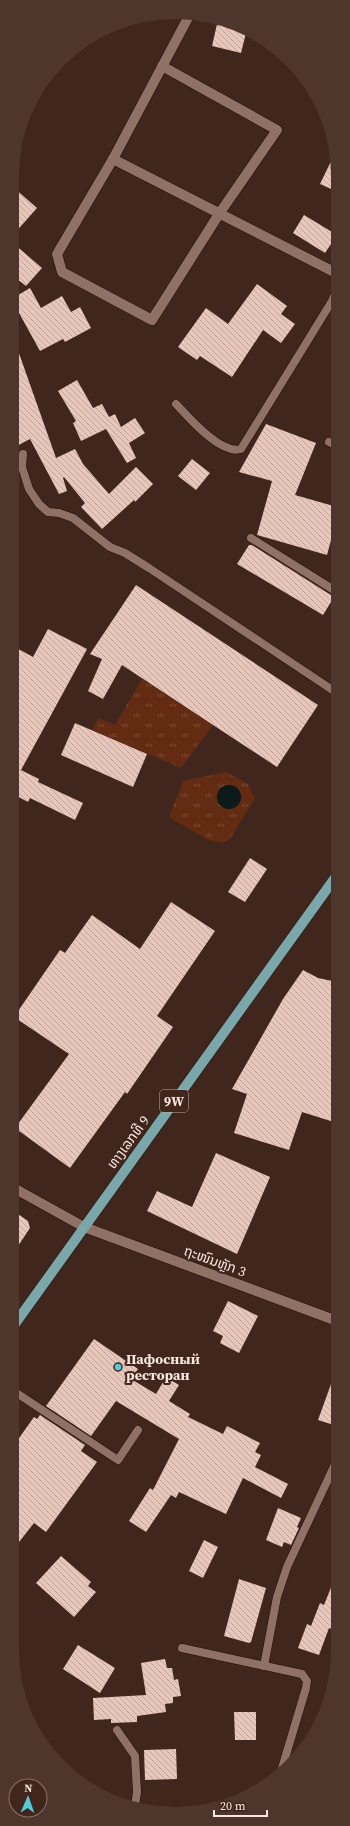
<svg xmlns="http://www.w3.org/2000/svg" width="350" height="1826" viewBox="0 0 350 1826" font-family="'Source Serif 4','Noto Sans Lao',serif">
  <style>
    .grass { fill: url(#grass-tufts); fill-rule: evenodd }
    .water { fill: #0c1a1c }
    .building { fill: url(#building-back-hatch) }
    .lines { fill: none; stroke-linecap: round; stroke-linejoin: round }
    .service-casing { stroke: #260e06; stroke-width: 9 }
    .minor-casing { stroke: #260e06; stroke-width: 11 }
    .primary-casing { stroke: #260e06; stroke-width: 11 }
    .service { stroke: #8f7165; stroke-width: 8 }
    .minor { stroke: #8f7165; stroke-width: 10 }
    .primary { stroke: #79a7aa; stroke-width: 10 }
    .poi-dot { fill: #53cbda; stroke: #40261d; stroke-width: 1.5 }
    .labels { text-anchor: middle; stroke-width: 4; stroke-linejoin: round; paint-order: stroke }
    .shield { fill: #40261d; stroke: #c2aea6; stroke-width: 1 }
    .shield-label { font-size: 13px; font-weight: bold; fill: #f9e8e1 }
    .street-label { font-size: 14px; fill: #f9e8e1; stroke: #40261d }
    .poi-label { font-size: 14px; font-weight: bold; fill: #f9e8e1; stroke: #40261d; text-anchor: start }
  </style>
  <defs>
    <pattern id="grass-tufts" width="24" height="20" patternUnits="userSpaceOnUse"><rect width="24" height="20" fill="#642b13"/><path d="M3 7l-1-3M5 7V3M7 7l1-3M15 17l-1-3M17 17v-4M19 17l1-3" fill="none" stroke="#7b4a35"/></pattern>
    <pattern id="building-back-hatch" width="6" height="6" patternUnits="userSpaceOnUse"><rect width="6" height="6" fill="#e8c6b9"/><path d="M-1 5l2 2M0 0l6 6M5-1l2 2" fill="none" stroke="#c1a69c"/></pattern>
  </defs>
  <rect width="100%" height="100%" fill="#40261d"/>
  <g class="grass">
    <polygon points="142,679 213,725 181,768 92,730 98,718 115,725"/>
    <path d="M226,772L248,784L255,798L230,839L223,843L208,840L169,817L183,781ZM228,785L236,788L241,798C239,805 235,809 227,809L221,788Z"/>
  </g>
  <circle class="water" cx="229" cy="797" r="12"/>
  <g class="building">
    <polygon points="218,20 247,29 241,53 212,46"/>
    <polygon points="335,153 338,164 338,192 320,184"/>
    <polygon points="13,187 37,208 13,235"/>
    <polygon points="304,215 337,235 325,253 293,233"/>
    <polygon points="13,243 42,268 26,286 13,276"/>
    <polygon points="257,284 287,306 281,314 295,324 281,343 263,330 232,377 200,356 197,360 178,347 206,308 228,324"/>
    <polygon points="30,288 41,308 62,296 71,312 80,307 91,328 65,342 63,339 40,351 13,302 13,298"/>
    <polygon points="15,342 56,458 75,449 83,464 109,494 136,467 153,484 135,502 134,500 102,529 81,507 85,503 64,477 63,478 67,491 59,494 30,439 13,448 13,343"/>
    <polygon points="77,380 93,408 102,404 109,417 115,414 121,427 135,418 145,433 129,443 136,458 127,463 106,429 81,441 73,423 76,421 58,391"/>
    <polygon points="266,424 316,443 295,495 337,507 337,518 327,555 257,535 272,481 239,472"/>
    <polygon points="192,459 210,473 196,490 178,476"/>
    <polygon points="249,545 252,545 334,597 323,615 237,564"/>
    <polygon points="136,585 318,705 277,767 122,665 103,699 88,691 102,659 90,654"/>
    <polygon points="48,629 87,649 21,770 39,779 38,782 83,803 75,820 30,798 28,802 13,794 13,646 33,657"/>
    <polygon points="75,723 147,754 133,787 61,755"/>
    <polygon points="250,858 267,869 245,902 228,892"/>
    <polygon points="171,902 215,931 157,1016 173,1027 127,1094 125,1092 70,1168 15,1128 69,1054 14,1017 60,950 65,953 92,915 140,949"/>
    <polygon points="303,970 318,978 337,982 337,1123 302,1112 289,1150 234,1133 247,1094 232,1089 283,999"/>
    <polygon points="216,1153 270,1177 237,1254 147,1211 157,1191 192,1207"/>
    <polygon points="12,1210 28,1221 30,1228 12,1255"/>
    <polygon points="228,1301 258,1316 239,1353 220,1343 223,1336 213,1331"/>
    <polygon points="94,1339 138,1369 131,1379 156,1394 166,1377 179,1385 169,1401 190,1414 188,1417 223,1434 227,1426 260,1443 255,1452 261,1455 255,1467 288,1484 281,1498 243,1478 226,1514 179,1492 176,1498 171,1495 146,1532 129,1521 150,1488 153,1490 179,1439 116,1401 91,1436 46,1406"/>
    <polygon points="335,1373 337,1374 337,1426 318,1420"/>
    <polygon points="40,1415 85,1445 81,1451 97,1462 46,1532 34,1523 12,1551 12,1448 34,1417 37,1419"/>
    <polygon points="278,1508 301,1518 297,1527 299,1528 291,1545 284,1542 282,1547 266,1540"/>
    <polygon points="204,1540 218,1547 203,1578 189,1571"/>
    <polygon points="61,1556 91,1582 88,1586 96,1592 74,1617 36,1583"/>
    <polygon points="336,1575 337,1631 329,1628 319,1655 298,1648 307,1624 311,1626 320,1603 324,1605"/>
    <polygon points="239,1579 266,1588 251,1642 249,1643 224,1636"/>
    <polygon points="78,1645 115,1668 100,1693 63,1669"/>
    <polygon points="165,1659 167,1668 172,1668 174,1680 178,1679 181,1696 173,1697 173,1703 165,1704 166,1712 137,1716 137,1722 111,1723 111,1719 94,1720 93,1698 146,1695 141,1663"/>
    <polygon points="234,1712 256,1712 256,1740 235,1740"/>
    <polygon points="176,1749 177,1779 145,1780 144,1750"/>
  </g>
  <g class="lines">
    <defs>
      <g id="service">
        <path d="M176,404C189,418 221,455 241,449L332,301L338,287"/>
        <polyline points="329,442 337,446"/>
        <polyline points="23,454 22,467 29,489 39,504 48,512 59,513 73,518 110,547 125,553 149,568 337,693"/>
        <polyline points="251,538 337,592"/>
        <polyline points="12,1390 118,1460 138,1430"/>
        <polyline points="182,1648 302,1674 307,1681 306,1688 280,1775"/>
        <polyline points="264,1666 277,1597 287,1567 337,1460"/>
        <polyline points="117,1730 135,1756 137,1792 135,1806"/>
      </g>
      <g id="minor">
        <polyline points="162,66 277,130 219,214 152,320 62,272 57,254 113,159 190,14"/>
        <polyline points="113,159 338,274"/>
        <polyline points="12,1187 84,1227 337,1321"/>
      </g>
      <polyline id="primary" points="12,1328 337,875"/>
    </defs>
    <use href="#service" class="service-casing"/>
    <use href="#minor" class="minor-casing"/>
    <use href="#primary" class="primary-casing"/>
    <use href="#service" class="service"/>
    <use href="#minor" class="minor"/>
    <use href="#primary" class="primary"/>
  </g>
  <circle class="poi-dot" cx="118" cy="1367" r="4"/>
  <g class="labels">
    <rect class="shield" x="160" y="1090" width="28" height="22" rx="3"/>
    <g class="shield-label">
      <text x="174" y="1106">9W</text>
    </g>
    <g class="street-label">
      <text transform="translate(128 1142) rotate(-54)" y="5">ທາງເລກທີ 9</text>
      <text transform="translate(215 1261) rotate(20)" y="5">ຖະໜົນຫຼັກ 3</text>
    </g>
    <g class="poi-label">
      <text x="126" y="1364">Пафосный<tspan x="126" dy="16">ресторан</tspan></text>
    </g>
  </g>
  <path d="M0 0H350V1826H0ZM175 19H175A156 156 0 0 1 331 175V1651A156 156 0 0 1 175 1807H175A156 156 0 0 1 19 1651V175A156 156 0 0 1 175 19Z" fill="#4f362d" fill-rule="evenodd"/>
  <g transform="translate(28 1798) rotate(2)"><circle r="19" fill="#40261d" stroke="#8a746b"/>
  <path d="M0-3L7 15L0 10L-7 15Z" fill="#53cbda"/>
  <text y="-6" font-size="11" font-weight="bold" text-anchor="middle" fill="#f9e8e1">N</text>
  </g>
  <path d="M214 1810v6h53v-6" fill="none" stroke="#f9e8e1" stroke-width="2"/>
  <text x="220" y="1810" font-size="12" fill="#f9e8e1" stroke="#40261d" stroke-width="3" paint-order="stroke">20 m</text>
</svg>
